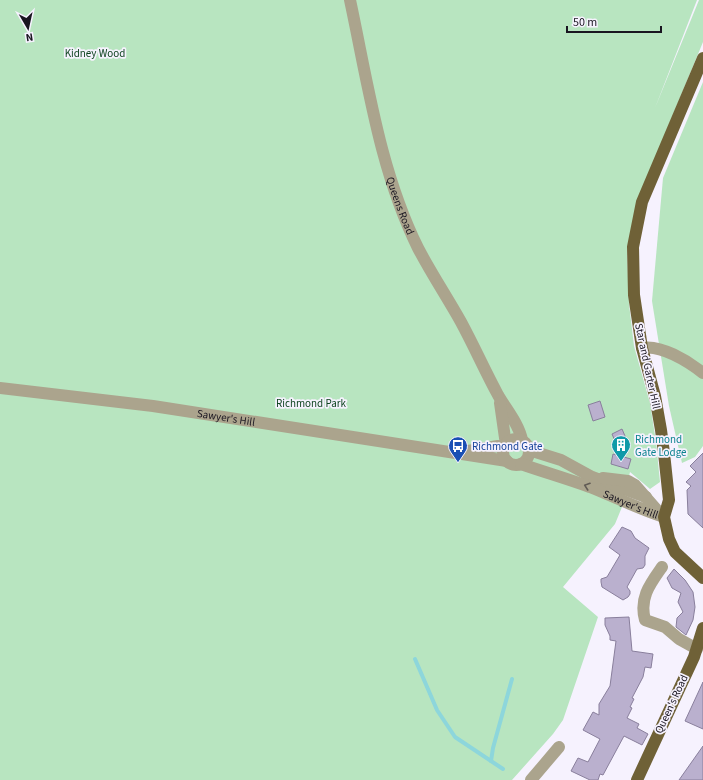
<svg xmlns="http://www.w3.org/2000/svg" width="703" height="780" viewBox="0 0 703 780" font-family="'Source Sans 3',sans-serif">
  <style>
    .green { fill: #b8e5c0 }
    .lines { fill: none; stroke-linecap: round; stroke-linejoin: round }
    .stream { stroke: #8dd6db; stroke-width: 4 }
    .building { fill: #bab0ce; stroke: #897f9c }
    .minor { stroke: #aba48d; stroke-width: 12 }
    .major { stroke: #6f6137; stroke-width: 12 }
    .oneway { stroke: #625c56 }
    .labels { text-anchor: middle; stroke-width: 3.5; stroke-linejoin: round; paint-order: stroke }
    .park-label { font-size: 11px; fill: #0e431f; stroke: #f6f2fe }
    .street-label { font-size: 11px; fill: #191520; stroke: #f6f2fe }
    .culture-label { font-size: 11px; fill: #0d838f; stroke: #f6f2fe; text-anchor: start }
    .transit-label { font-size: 11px; fill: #164399; stroke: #f6f2fe; text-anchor: start }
  </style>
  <rect width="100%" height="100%" fill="#f6f2fe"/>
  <g class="green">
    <polygon points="0,0 697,0 655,108 699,0 703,0 703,42 639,197 627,249 629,304 634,346 650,403 656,442 660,482 650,489 630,472 622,507 615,524 563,587 598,617 563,720 553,734 512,780 0,780"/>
    <polygon points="703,82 703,446 695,457 682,463 669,406 652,301 663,178"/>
  </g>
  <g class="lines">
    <g class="stream">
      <polyline points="415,659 437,710 455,737 503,769"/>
      <polyline points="491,761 493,748 512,679"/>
    </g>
  </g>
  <g class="building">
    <polygon points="600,401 605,417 593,421 588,405"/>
    <polygon points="622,429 628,443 618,448 612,434"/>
    <polygon points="703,453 703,528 688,514 687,490 691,486 686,482 696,472 690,466"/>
    <polygon points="613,454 631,459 628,469 611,464"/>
    <polygon points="622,527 631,531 635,538 649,548 645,556 645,565 643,568 637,569 627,587 630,591 630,594 628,597 623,600 602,587 601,582 601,579 607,577 620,555 609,547"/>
    <polygon points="674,569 685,580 693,592 695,607 693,620 686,635 676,627 677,618 683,612 678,602 681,593 672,588 667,578"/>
    <polygon points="629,617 632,651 653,654 651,668 645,667 643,677 632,698 634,699 630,707 632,708 627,718 639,724 637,728 648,734 642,745 624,736 603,775 600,774 598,780 590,780 571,771 578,758 588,762 600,739 583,730 593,712 599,715 599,704 610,686 616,641 610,640 610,636 605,625 605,618"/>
    <polygon points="703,682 703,729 685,721"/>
    <polygon points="703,746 703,780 679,780"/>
  </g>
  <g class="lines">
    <g class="minor">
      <path id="s1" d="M350,0C368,84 380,171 418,248C431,273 447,297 461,322C474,346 485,371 498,395C506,409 519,424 522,440"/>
      <path d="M642,348C660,344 688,361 703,373"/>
      <path id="s2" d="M0,388L153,406L507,461"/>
      <polyline points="500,403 505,438 508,443"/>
      <circle cx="516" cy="452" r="13"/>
      <polyline points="529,450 561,460 592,477 646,497"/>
      <polyline points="468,451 498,446 505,446"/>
      <path id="s3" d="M521,464C544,472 568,479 590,487C615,497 639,509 664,517"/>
      <polyline points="603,478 628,481 635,485 663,517"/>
      <path d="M662,567C650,584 639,598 645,620L665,627L679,639L697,649"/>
      <polyline points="531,780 559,747"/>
    </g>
    <g class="major">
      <polyline points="703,58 642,202 633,247 634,295 642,348 655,396 661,430 664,453 669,500 664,517 669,539 675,552 703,578"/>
      <polyline points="637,780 694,657 703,628"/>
    </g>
  </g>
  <defs><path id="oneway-chevron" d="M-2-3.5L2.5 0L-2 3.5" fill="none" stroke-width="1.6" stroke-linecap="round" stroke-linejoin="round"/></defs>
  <use class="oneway" href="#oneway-chevron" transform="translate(587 486) rotate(-161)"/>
  <defs>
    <symbol id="building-pin" viewBox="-11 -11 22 30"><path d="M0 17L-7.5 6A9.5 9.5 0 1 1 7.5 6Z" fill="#0f9aa8" stroke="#f6f2fe"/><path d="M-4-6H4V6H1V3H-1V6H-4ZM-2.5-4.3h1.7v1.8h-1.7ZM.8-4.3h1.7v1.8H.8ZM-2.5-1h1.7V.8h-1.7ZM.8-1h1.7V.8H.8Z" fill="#fff"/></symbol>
    <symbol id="bus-pin" viewBox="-11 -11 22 30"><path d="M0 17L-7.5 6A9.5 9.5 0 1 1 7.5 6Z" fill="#1a4fb4" stroke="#f6f2fe"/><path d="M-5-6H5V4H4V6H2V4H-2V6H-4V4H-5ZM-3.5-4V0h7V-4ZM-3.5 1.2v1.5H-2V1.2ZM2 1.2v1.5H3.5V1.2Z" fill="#fff"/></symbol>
  </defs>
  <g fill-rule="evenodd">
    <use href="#building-pin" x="610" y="434" width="22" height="30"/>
    <use href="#bus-pin" x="447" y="435" width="22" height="30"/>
  </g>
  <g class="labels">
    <g class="park-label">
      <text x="95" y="57">Kidney Wood</text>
      <text x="311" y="407">Richmond Park</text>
    </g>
    <g class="street-label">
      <text dy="4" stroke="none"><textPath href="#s1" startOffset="212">Queens Road</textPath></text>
      <text transform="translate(648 366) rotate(78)" y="4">Star and Garter Hill</text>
      <text dy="4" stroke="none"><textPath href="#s2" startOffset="228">Sawyer's Hill</textPath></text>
      <text dy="4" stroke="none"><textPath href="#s3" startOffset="117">Sawyer's Hill</textPath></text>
      <text transform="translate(671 704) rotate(-65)" y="4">Queen's Road</text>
    </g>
    <g class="culture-label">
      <text x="635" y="443">Richmond<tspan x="635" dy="13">Gate Lodge</tspan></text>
    </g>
    <g class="transit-label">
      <text x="472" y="450">Richmond Gate</text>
    </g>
  </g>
  <g transform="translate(28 28) rotate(171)" stroke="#f6f2fe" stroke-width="3" paint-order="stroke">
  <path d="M0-3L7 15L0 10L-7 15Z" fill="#191520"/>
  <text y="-6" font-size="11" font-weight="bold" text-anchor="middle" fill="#191520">N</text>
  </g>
  <path d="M567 26v6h94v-6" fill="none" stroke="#191520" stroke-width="2"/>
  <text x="573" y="26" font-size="12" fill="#191520" stroke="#f6f2fe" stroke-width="3" paint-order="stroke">50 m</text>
</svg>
